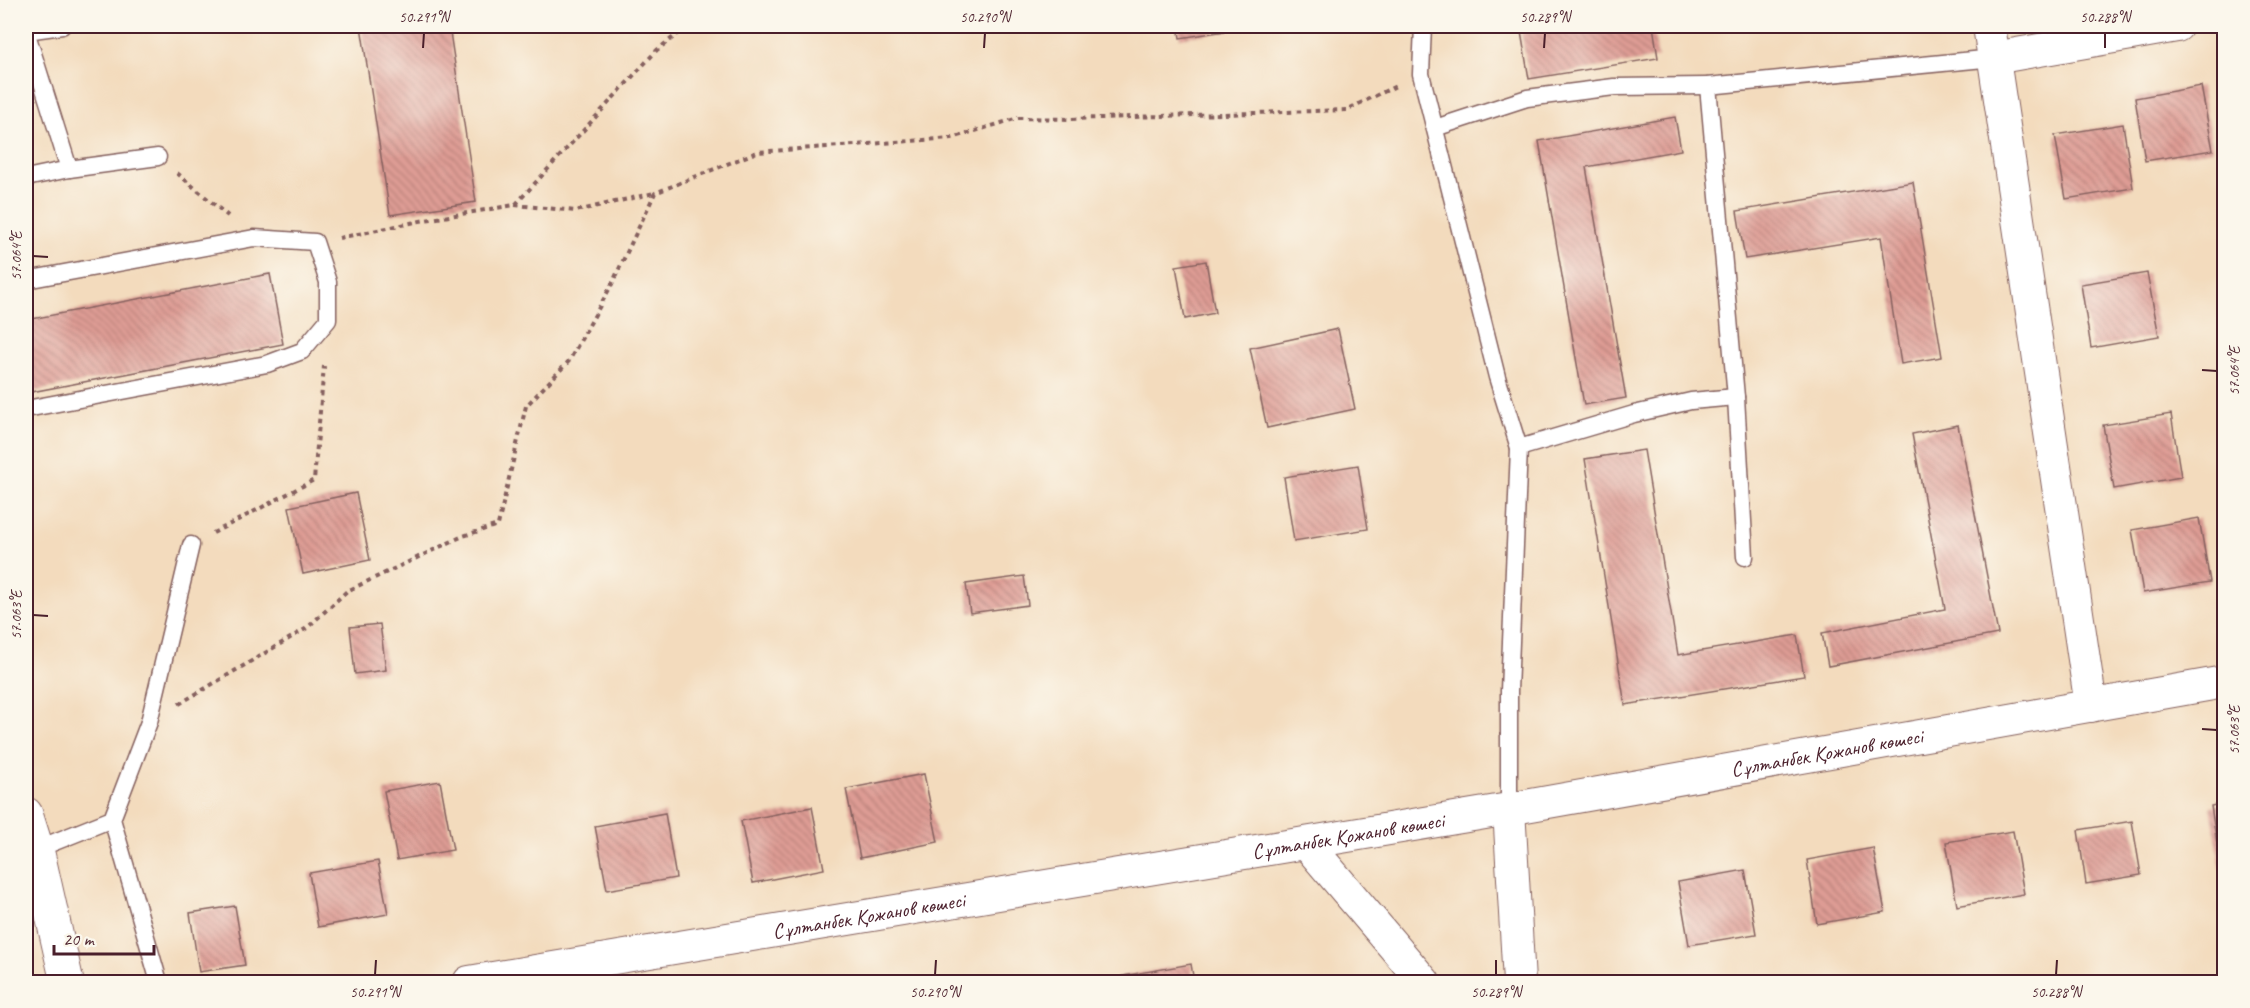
<svg xmlns="http://www.w3.org/2000/svg" width="2250" height="1008" viewBox="0 0 2250 1008" font-family="Caveat,sans-serif">
  <style>
    .building { fill: url(#building-back-hatch) }
    .lines { fill: none; stroke-linecap: round; stroke-linejoin: round }
    .service-casing { stroke: #85615e; stroke-width: 19 }
    .minor-casing { stroke: #85615e; stroke-width: 34 }
    .tertiary-casing { stroke: #85615e; stroke-width: 35 }
    .path { stroke: #85615e; stroke-width: 4; stroke-dasharray: 4.5 4.5; stroke-linecap: butt }
    .service { stroke: #fff; stroke-width: 16 }
    .minor { stroke: #fff; stroke-width: 32 }
    .tertiary { stroke: #fff; stroke-width: 33 }
    .ticks { fill: none; stroke: #4a1f2b; stroke-width: 2 }
    .labels { text-anchor: middle; stroke-width: 4.5; stroke-linejoin: round; paint-order: stroke }
    .street-label { font-size: 21px; fill: #4a1f2b; stroke: #fbf7ec }
    .neatline { fill: none; stroke: #4a1f2b; stroke-width: 2 }
    .ticks-label { font-size: 15px; text-anchor: middle; fill: #4a1f2b }
  </style>
  <defs>
    <pattern id="building-back-hatch" width="6" height="6" patternUnits="userSpaceOnUse" patternTransform="scale(1.5)"><rect width="6" height="6" fill="#de9c94"/><path d="M-1 5l2 2M0 0l6 6M5-1l2 2" fill="none" stroke="#b67f79"/></pattern>
  </defs>
  <rect width="100%" height="100%" fill="#fbf7ec"/>
  <filter id="ink" filterUnits="userSpaceOnUse"><feTurbulence type="fractalNoise" baseFrequency=".0167" numOctaves="2"/><feDisplacementMap in="SourceGraphic" scale="12" xChannelSelector="R" yChannelSelector="G"/><feConvolveMatrix kernelMatrix="1 2 1 2 8 2 1 2 1" color-interpolation-filters="sRGB"/></filter>
  <filter id="wash" filterUnits="userSpaceOnUse"><feTurbulence type="fractalNoise" baseFrequency=".008" numOctaves="4" result="noise"/><feDisplacementMap in="SourceGraphic" scale="24" xChannelSelector="R" yChannelSelector="G"/><feGaussianBlur stdDeviation="1.35" result="paint"/><feColorMatrix in="noise" values="0 0 0 0 0 0 0 0 0 0 0 0 0 0 0 0 0 1.4 0 .05"/><feComposite in="paint" operator="in"/></filter>
  <g filter="url(#wash)">
    <rect width="100%" height="100%" fill="#f3dbbd"/>
    <g id="blocks">
      <g class="building">
        <polygon points="361,26 449,26 476,202 390,215"/>
        <polygon points="1178,26 1251,26 1252,27 1180,38"/>
        <polygon points="1520,26 1653,26 1658,58 1529,79"/>
        <polygon points="2201,86 2213,150 2145,161 2135,98"/>
        <polygon points="1675,117 1681,150 1586,167 1626,398 1584,405 1539,141"/>
        <polygon points="2123,124 2133,188 2066,199 2055,135"/>
        <polygon points="1913,182 1942,357 1901,364 1881,237 1745,259 1737,211"/>
        <polygon points="1206,261 1215,313 1185,319 1176,266"/>
        <polygon points="2147,273 2159,336 2091,348 2081,284"/>
        <polygon points="270,274 283,344 26,393 26,320"/>
        <polygon points="1338,329 1355,409 1267,428 1250,348"/>
        <polygon points="2171,414 2181,477 2114,489 2103,425"/>
        <polygon points="1958,425 1998,634 1828,666 1822,633 1945,609 1912,434"/>
        <polygon points="1644,450 1678,655 1797,635 1804,676 1625,705 1585,459"/>
        <polygon points="1358,465 1368,529 1294,541 1284,477"/>
        <polygon points="356,493 370,560 303,574 289,507"/>
        <polygon points="2199,518 2210,582 2143,593 2132,530"/>
        <polygon points="1024,576 1028,605 970,613 966,584"/>
        <polygon points="380,624 386,670 355,674 350,627"/>
        <polygon points="924,774 938,842 860,858 846,789"/>
        <polygon points="440,781 453,850 397,860 384,791"/>
        <polygon points="2224,803 2224,869 2221,869 2211,806"/>
        <polygon points="812,807 824,869 753,883 741,821"/>
        <polygon points="665,813 676,878 607,890 595,826"/>
        <polygon points="2132,821 2141,875 2086,884 2078,830"/>
        <polygon points="2013,831 2024,894 1957,906 1946,842"/>
        <polygon points="1873,848 1885,912 1817,924 1807,860"/>
        <polygon points="378,861 388,914 318,927 309,873"/>
        <polygon points="1745,870 1756,934 1689,945 1678,882"/>
        <polygon points="235,906 245,965 199,972 190,913"/>
        <polygon points="1191,964 1194,982 1123,982 1122,976"/>
      </g>
    </g>
  </g>
  <g filter="url(#ink)">
    <use href="#blocks" fill-opacity="0" stroke="#85615e" stroke-width="1.5"/>
    <g class="lines">
      <defs>
        <g id="service">
          <polyline points="1423,26 1421,74 1497,377 1519,448 1509,691 1509,809"/>
          <polyline points="26,31 62,26"/>
          <polyline points="1435,128 1527,98 1614,87 1708,86"/>
          <polyline points="69,169 158,157"/>
          <polyline points="26,178 69,169 26,31"/>
          <polyline points="26,280 254,238 315,242 328,282 328,320 302,351 267,364 26,409"/>
          <polyline points="1519,448 1634,414 1691,401 1736,397"/>
          <polyline points="1745,557 1736,397 1708,86 1994,58"/>
          <polyline points="112,819 159,982"/>
          <polyline points="37,849 112,819 149,722 191,545"/>
        </g>
        <g id="minor">
          <polyline points="1989,26 2091,706"/>
          <polyline points="1994,58 2177,26"/>
          <polyline points="1509,809 1519,982"/>
          <polyline points="1306,843 1424,982"/>
          <path id="s1" d="M469,982L1509,809L2224,682"/>
        </g>
        <polyline id="tertiary" points="26,814 37,849 67,982"/>
      </defs>
      <use href="#service" class="service-casing"/>
      <use href="#minor" class="minor-casing"/>
      <use href="#tertiary" class="tertiary-casing"/>
      <g class="path">
        <polyline points="177,173 228,216"/>
        <polyline points="515,205 576,211 654,193"/>
        <polyline points="339,238 425,220 515,205 657,50 688,26"/>
        <polyline points="213,533 314,480 324,366"/>
        <polyline points="179,704 307,628 347,591 463,536 498,525 526,406 569,361 611,286 655,193 757,152 952,138 1018,118 1070,119 1346,110 1398,85"/>
      </g>
      <use href="#service" class="service"/>
      <use href="#minor" class="minor"/>
      <use href="#tertiary" class="tertiary"/>
    </g>
  </g>
  <path class="ticks" d="M423,48L424,33M984,48L985,33M1544,48L1545,33M2105,48V33M33,256L48,257M2202,370L2217,371M33,615L48,616M2202,729L2217,730M375,975L376,960M935,975L936,960M1496,975V960M2056,975L2057,960"/>
  <g class="labels">
    <g class="street-label">
      <text dy="7" stroke="none"><textPath href="#s1" startOffset="1377">Сұлтанбек Қожанов көшесі</textPath></text>
      <text dy="7" stroke="none"><textPath href="#s1" startOffset="891">Сұлтанбек Қожанов көшесі</textPath></text>
      <text dy="7" stroke="none"><textPath href="#s1" startOffset="405">Сұлтанбек Қожанов көшесі</textPath></text>
    </g>
  </g>
  <rect width="2250" height="1008" fill="none" stroke="#fbf7ec" stroke-width="66"/>
  <path d="M54 945v9h100v-9" fill="none" stroke="#4a1f2b" stroke-width="3"/>
  <text x="63" y="945" font-size="18" fill="#4a1f2b" stroke="#fbf7ec" stroke-width="4.5" paint-order="stroke">20 m</text>
  <rect x="33" y="33" width="2184" height="942" class="neatline"/>
  <g class="ticks-label">
    <text x="424" y="22">50.291°N</text>
    <text x="985" y="22">50.290°N</text>
    <text x="1545" y="22">50.289°N</text>
    <text x="2105" y="22">50.288°N</text>
    <text transform="translate(16 256) rotate(-90)" y="5">57.064°E</text>
    <text transform="translate(2234 371) rotate(-90)" y="5">57.064°E</text>
    <text transform="translate(16 615) rotate(-90)" y="5">57.063°E</text>
    <text transform="translate(2234 730) rotate(-90)" y="5">57.063°E</text>
    <text x="375" y="997">50.291°N</text>
    <text x="935" y="997">50.290°N</text>
    <text x="1496" y="997">50.289°N</text>
    <text x="2056" y="997">50.288°N</text>
  </g>
</svg>
